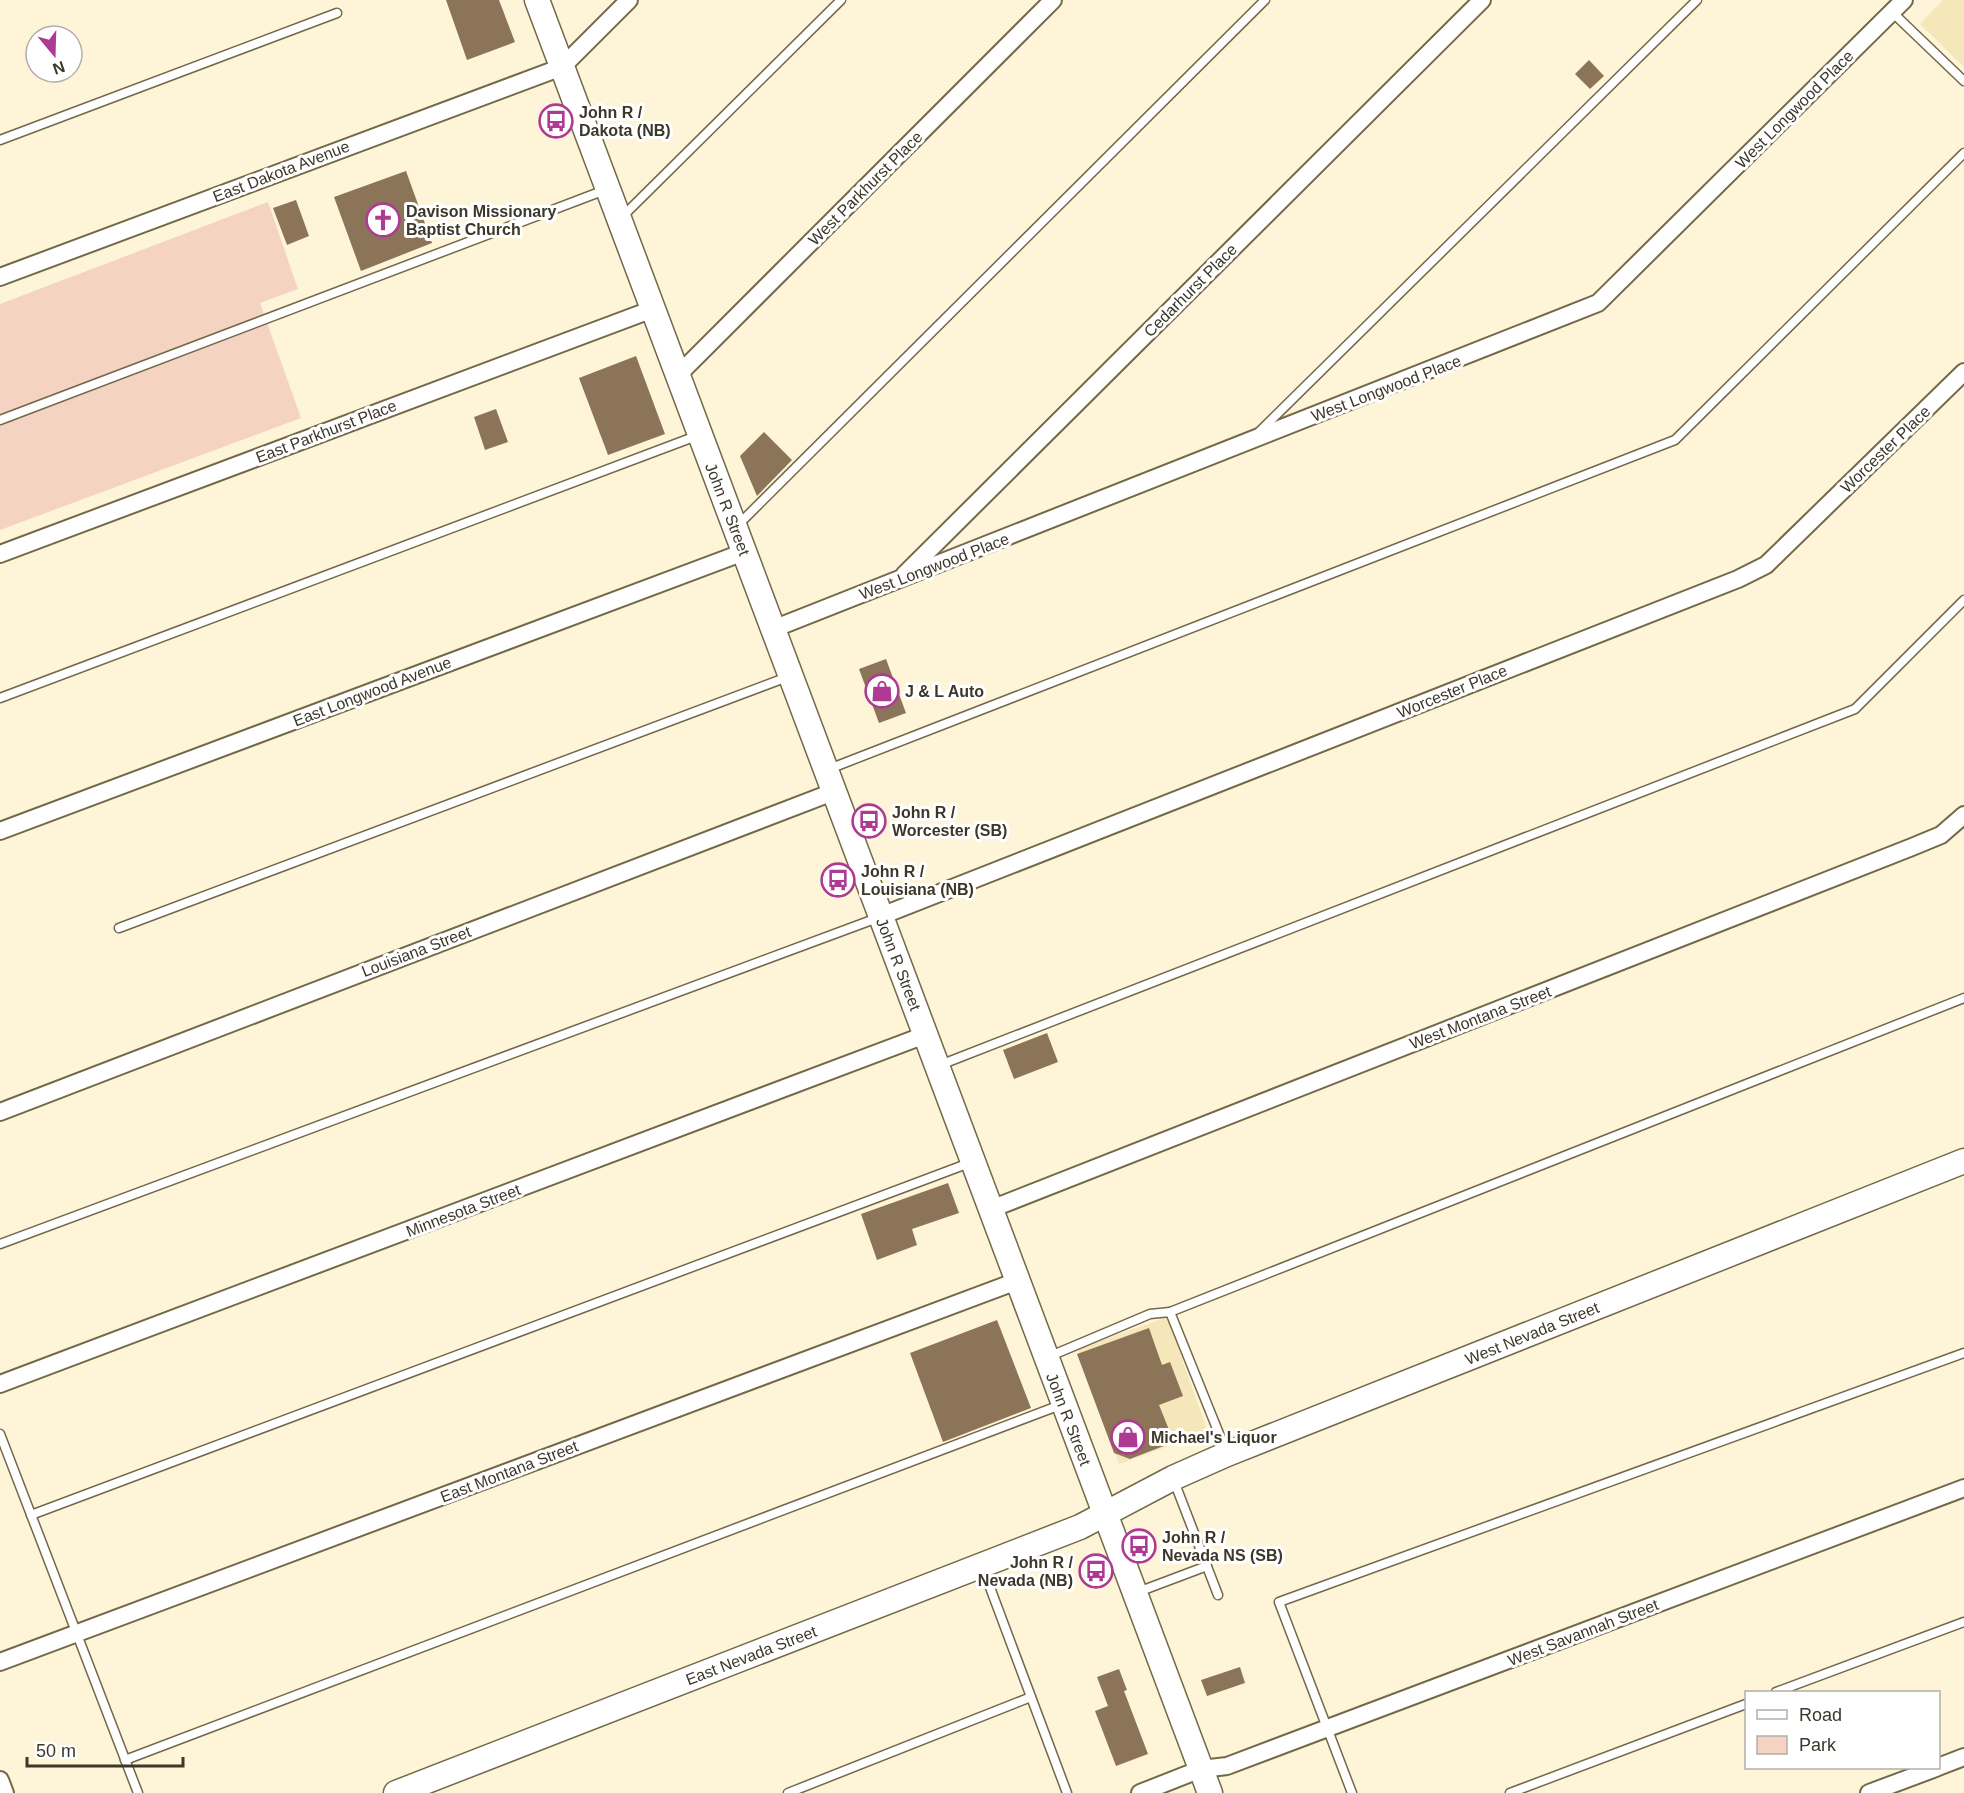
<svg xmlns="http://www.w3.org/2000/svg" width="1964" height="1793" viewBox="0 0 1964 1793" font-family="Helvetica,sans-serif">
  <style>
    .built { fill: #f6e7bb }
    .green { fill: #f4d3c3 }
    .building { fill: #8c7459 }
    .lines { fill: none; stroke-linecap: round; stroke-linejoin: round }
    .lane-casing { stroke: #736848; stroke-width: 11 }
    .street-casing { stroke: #736848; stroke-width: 20 }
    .secondary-casing { stroke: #736848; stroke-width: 27 }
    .lane { stroke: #fff; stroke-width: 8 }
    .street { stroke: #fff; stroke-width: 16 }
    .secondary { stroke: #fff; stroke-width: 24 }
    .labels { text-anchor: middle; stroke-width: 6; stroke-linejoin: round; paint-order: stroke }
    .street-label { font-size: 16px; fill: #3b3729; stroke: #fff }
    .poi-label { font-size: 16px; font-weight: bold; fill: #3b3729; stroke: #fff; text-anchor: start }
  </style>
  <rect width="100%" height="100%" fill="#fef4d7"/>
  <g class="built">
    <polygon points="1943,0 1964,0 1964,67 1920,24"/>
    <polygon points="1167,1317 1208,1432 1119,1464 1078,1349"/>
  </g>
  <polygon class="green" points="268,202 298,289 260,303 301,418 0,530 0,304"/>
  <g class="building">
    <polygon points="446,0 499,0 515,42 467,60"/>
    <polygon points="1589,60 1604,76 1590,89 1575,74"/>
    <polygon points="406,171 432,243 361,271 334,197"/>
    <polygon points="296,200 309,236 287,245 273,208"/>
    <polygon points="636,356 665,434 608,455 579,378"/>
    <polygon points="496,409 508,442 485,450 474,417"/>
    <polygon points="764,432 792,460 757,496 740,456"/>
    <polygon points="886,659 906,713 879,723 859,669"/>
    <polygon points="1047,1033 1058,1062 1014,1079 1003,1050"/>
    <polygon points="948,1183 959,1213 912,1229 917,1245 877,1260 861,1214"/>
    <polygon points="997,1320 1031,1408 943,1442 910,1353"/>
    <polygon points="1149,1328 1162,1365 1170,1362 1183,1396 1159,1405 1174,1442 1130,1459 1114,1453 1077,1354"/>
    <polygon points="1240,1667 1245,1683 1207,1696 1201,1680"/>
    <polygon points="1119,1669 1127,1690 1124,1691 1148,1754 1116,1766 1095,1711 1108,1706 1097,1677"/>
  </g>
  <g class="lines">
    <defs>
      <g id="lane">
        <polyline points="1892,12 1964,81"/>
        <polyline points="0,140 337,13"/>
        <polyline points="622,217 841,0"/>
        <polyline points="0,420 605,190"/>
        <polyline points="1259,432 1697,0"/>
        <polyline points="738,525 1265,0"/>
        <polyline points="0,698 699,435"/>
        <polyline points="829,769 1675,440 1964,153"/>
        <polyline points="119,928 790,676"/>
        <polyline points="940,1065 1855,709 1964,600"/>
        <polyline points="0,1244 880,917"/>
        <polyline points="1170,1312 1964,998"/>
        <polyline points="1048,1357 1150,1314 1170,1312 1226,1451"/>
        <polyline points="0,1434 138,1793"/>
        <polyline points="1174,1481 1218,1595"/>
        <polyline points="31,1515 972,1162"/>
        <polyline points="982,1566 1067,1793"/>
        <polyline points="1138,1592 1207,1566"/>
        <polyline points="1776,1692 1964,1622"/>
        <polyline points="125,1760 1063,1404"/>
        <polyline points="788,1793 1031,1697"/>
        <polyline points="1352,1793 1279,1602 1964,1353"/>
        <polyline points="1510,1793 1746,1704"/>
      </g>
      <g id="street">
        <polyline points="0,277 562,67 629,0"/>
        <polyline points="678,375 1053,0"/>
        <polyline points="0,554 653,309"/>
        <polyline points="904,575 1482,0"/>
        <polyline points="773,629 1598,303 1904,0"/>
        <polyline points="0,831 744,552"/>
        <polyline points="881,916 1738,579 1766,565 1964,372"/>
        <polyline points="0,1112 833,792"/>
        <polyline points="991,1209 1912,847 1941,835 1964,815"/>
        <polyline points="0,1384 925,1035"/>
        <polyline points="0,1662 1017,1281"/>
        <polyline points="1938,1767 1964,1757"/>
        <polyline points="0,1780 5,1793"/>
        <polyline points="1140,1793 1201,1769 1227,1766 1964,1488"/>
        <polyline points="1869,1793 1936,1768"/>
      </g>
      <g id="secondary">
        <polyline points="537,0 1210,1793"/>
        <polyline points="396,1793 1080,1527 1173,1478 1227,1454 1964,1161"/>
      </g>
    </defs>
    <use href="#lane" class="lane-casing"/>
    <use href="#street" class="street-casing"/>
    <use href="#secondary" class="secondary-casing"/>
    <use href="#lane" class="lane"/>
    <use href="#street" class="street"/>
    <use href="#secondary" class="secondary"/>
  </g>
  <defs>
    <symbol id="bus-ring" viewBox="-11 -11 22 22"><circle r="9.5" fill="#fff" stroke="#ae3a93" stroke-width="1.5"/><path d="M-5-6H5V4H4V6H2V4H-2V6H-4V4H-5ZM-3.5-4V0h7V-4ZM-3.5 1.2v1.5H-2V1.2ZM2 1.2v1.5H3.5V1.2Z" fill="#ae3a93"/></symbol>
    <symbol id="church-ring" viewBox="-11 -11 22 22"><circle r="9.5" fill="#fff" stroke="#ae3a93" stroke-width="1.5"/><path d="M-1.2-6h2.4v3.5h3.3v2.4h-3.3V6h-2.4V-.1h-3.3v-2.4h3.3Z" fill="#ae3a93"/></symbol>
    <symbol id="shop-ring" viewBox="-11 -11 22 22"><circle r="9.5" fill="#fff" stroke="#ae3a93" stroke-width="1.5"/><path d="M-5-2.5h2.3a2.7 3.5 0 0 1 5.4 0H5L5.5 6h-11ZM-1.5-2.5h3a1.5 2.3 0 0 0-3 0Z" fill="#ae3a93"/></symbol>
  </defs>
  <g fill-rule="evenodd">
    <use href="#bus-ring" x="537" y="102" width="38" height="38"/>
    <use href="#church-ring" x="364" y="201" width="38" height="38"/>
    <use href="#shop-ring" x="863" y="672" width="38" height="38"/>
    <use href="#bus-ring" x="850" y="802" width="38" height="38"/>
    <use href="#bus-ring" x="819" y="861" width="38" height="38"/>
    <use href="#shop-ring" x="1109" y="1418" width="38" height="38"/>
    <use href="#bus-ring" x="1120" y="1527" width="38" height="38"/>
    <use href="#bus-ring" x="1077" y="1552" width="38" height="38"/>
  </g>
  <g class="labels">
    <g class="street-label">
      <text transform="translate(1794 109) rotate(-45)" y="6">West Longwood Place</text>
      <text transform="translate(281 171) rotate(-21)" y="6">East Dakota Avenue</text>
      <text transform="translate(865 188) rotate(-45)" y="6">West Parkhurst Place</text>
      <text transform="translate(1190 290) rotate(-45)" y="6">Cedarhurst Place</text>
      <text transform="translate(1386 388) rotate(-21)" y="6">West Longwood Place</text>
      <text transform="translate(326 431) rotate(-21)" y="6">East Parkhurst Place</text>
      <text transform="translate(1885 449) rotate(-44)" y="6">Worcester Place</text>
      <text transform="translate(728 509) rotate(69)" y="6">John R Street</text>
      <text transform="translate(934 566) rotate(-21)" y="6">West Longwood Place</text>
      <text transform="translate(372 691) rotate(-21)" y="6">East Longwood Avenue</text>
      <text transform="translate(1452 691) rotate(-22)" y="6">Worcester Place</text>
      <text transform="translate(416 951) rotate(-21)" y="6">Louisiana Street</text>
      <text transform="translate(899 964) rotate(69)" y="6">John R Street</text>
      <text transform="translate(1480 1017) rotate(-21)" y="6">West Montana Street</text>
      <text transform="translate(463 1210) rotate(-21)" y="6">Minnesota Street</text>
      <text transform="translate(1532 1333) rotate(-22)" y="6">West Nevada Street</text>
      <text transform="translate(1069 1419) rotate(69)" y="6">John R Street</text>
      <text transform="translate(509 1471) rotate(-21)" y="6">East Montana Street</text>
      <text transform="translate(1583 1632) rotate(-21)" y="6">West Savannah Street</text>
      <text transform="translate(751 1655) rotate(-21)" y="6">East Nevada Street</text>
    </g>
    <g class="poi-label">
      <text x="579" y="118">John R /<tspan x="579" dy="18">Dakota (NB)</tspan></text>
      <text x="406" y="217">Davison Missionary<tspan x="406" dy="18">Baptist Church</tspan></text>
      <text x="905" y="697">J &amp; L Auto</text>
      <text x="892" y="818">John R /<tspan x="892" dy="18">Worcester (SB)</tspan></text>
      <text x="861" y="877">John R /<tspan x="861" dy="18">Louisiana (NB)</tspan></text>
      <text x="1151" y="1443">Michael's Liquor</text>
      <text x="1162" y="1543">John R /<tspan x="1162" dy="18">Nevada NS (SB)</tspan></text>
      <text x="1073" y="1568" text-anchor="end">John R /<tspan x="1073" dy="18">Nevada (NB)</tspan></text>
    </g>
  </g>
  <rect x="1745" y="1691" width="195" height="78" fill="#ffffff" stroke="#b1afa9" stroke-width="1.5"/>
  <rect x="1757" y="1710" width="30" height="9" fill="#ffffff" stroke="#b1afa9" stroke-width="1.5"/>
  <text x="1799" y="1721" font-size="18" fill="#3b3729">Road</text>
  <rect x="1757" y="1736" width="30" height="18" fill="#f4d3c3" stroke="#b1afa9" stroke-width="1.5"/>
  <text x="1799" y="1751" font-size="18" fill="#3b3729">Park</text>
  <g transform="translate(54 54) rotate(161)"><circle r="28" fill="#ffffff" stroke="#b1afa9" stroke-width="1.5"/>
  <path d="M0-4.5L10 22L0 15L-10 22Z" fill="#ae3a93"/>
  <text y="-9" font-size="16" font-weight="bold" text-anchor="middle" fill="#3b3729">N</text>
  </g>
  <path d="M27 1757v9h156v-9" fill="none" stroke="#3b3729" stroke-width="3"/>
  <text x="36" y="1757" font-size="18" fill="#3b3729" stroke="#ffffff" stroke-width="4.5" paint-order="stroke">50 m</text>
</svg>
